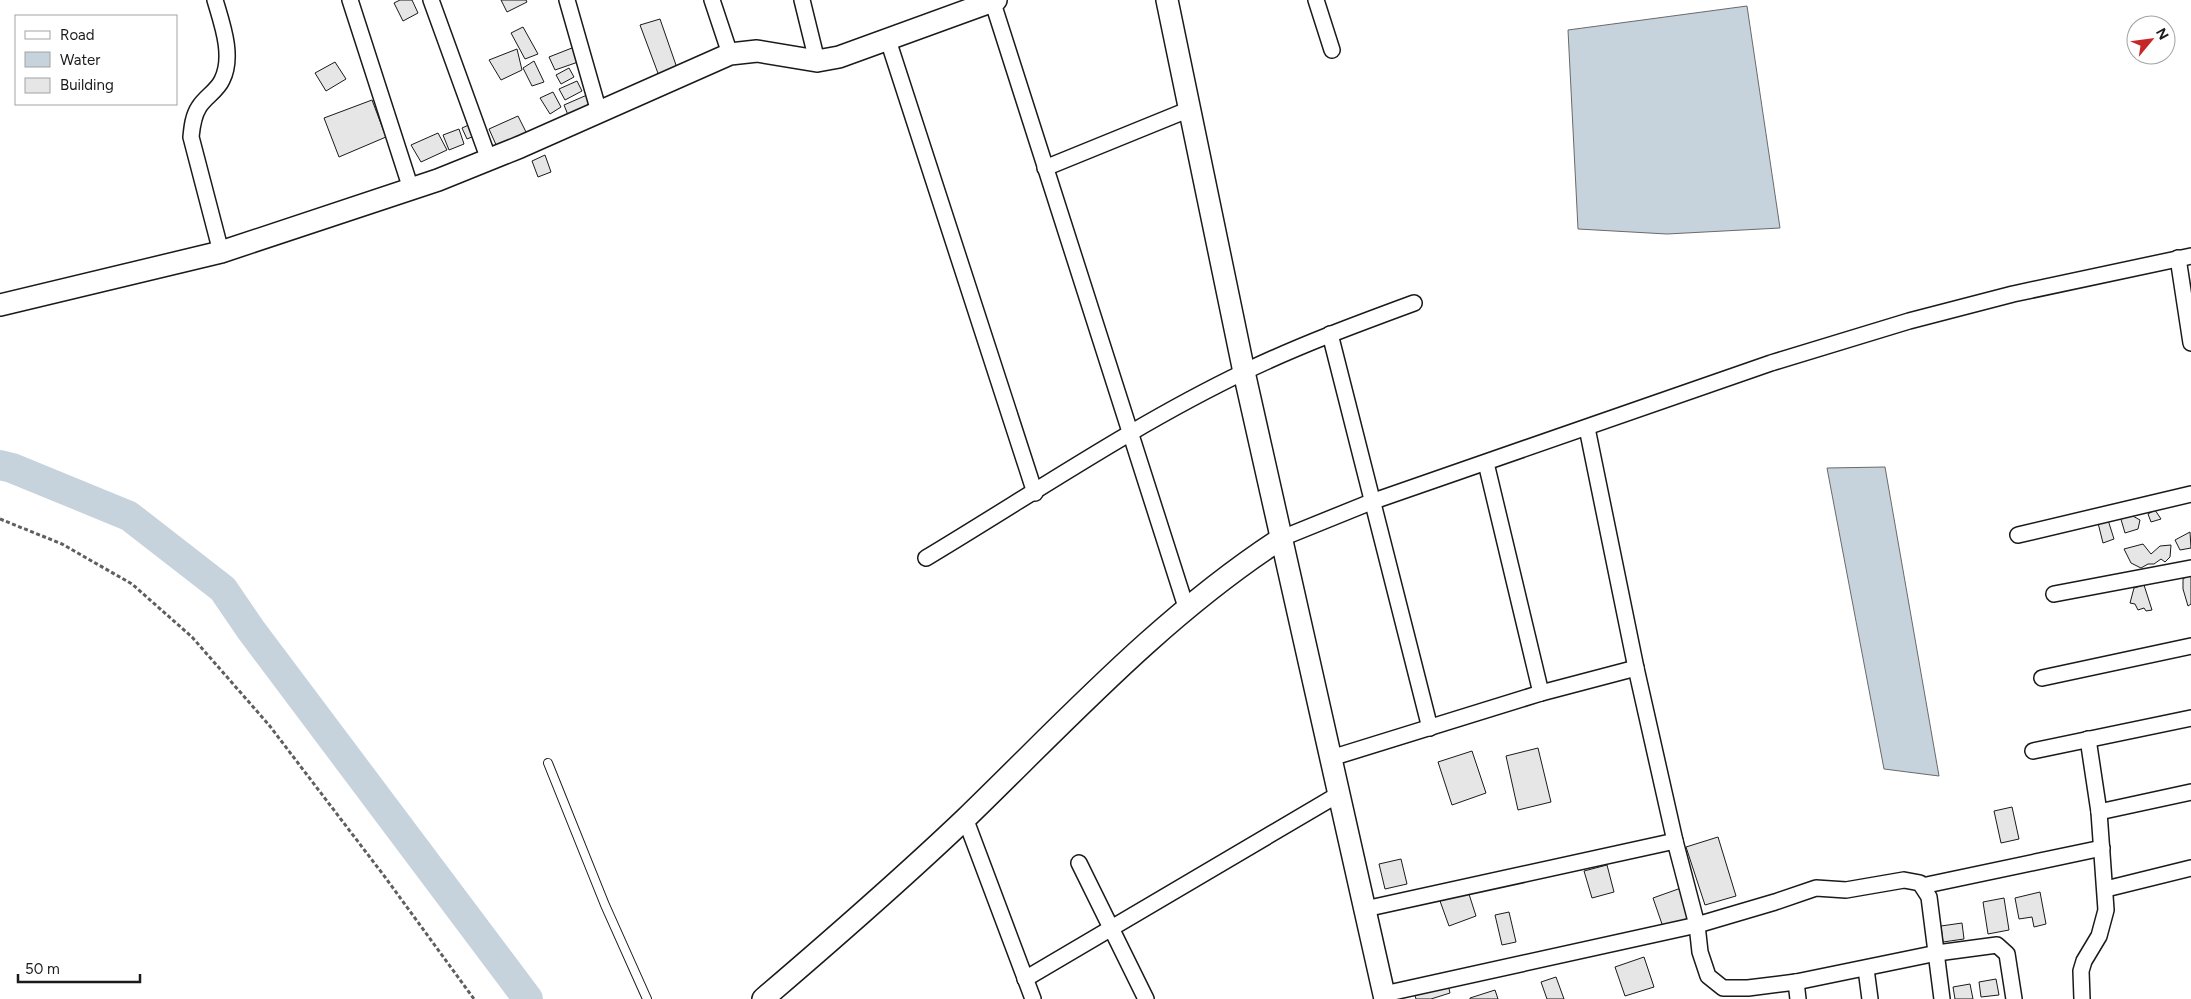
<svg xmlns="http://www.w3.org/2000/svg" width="2191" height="999" viewBox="0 0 2191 999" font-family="Figtree,sans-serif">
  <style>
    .water { fill: #c6d2dc; stroke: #6a6a6a }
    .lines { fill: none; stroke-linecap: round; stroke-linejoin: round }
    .river { stroke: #c6d2dc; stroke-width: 30 }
    .building { fill: #e6e6e6; stroke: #1a1a1a }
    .lane-casing { stroke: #1a1a1a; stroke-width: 10 }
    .street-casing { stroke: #1a1a1a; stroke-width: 18 }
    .secondary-casing { stroke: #1a1a1a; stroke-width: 24 }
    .path { stroke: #5f5f5f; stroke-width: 3; stroke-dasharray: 4 2.5; stroke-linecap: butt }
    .lane { stroke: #fff; stroke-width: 8 }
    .street { stroke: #fff; stroke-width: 15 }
    .secondary { stroke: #fff; stroke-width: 21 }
  </style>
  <rect width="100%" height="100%" fill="#fff"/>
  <g class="water">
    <polygon points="1747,6 1780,228 1667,234 1578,229 1568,30"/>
    <polygon points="1885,467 1939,776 1884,769 1827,468"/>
  </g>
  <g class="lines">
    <polyline class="river" points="0,465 12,468 129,516 223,589 251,630 528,999"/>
  </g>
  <g class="building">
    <polygon points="400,0 412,0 418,13 403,21 394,3"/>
    <polygon points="501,0 526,0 527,2 507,12"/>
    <polygon points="660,19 677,68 659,76 640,25"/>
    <polygon points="523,27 538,54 525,59 511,33"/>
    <polygon points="577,46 581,61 555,70 549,57"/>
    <polygon points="517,49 522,70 501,80 489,60"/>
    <polygon points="534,61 544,82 532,86 523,68"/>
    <polygon points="335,62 346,79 326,91 315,73"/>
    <polygon points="569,68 574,77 561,84 556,75"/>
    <polygon points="577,81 582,91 565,100 559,89"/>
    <polygon points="553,92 561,107 550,114 540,98"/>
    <polygon points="587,95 592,110 570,120 564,105"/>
    <polygon points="372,100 386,137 339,157 324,118"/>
    <polygon points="518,116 527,134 497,147 489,129"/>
    <polygon points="473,123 479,134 467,139 462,128"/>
    <polygon points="459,129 464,144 449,150 443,135"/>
    <polygon points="438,133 447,150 421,162 411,145"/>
    <polygon points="545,155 551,172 538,177 532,161"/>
    <polygon points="2155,510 2161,519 2151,522 2148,514"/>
    <polygon points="2131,515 2140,520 2138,529 2125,533 2120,516"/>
    <polygon points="2108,520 2114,539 2103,543 2098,523"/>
    <polygon points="2190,532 2191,548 2180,550 2175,540"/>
    <polygon points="2143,544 2151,554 2160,546 2171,545 2170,557 2165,562 2161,559 2154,564 2148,564 2141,568 2131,563 2124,549"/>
    <polygon points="2187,576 2191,576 2191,604 2188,606 2183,589 2183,579"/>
    <polygon points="2144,585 2152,610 2146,611 2144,608 2138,610 2135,604 2130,603 2134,588"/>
    <polygon points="1538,748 1551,802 1518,810 1506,756"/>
    <polygon points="1472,751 1486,793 1452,805 1438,762"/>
    <polygon points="2012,807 2019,839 2001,843 1994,811"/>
    <polygon points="1718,837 1736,896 1705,905 1686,847"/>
    <polygon points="1401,859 1407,884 1385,889 1379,864"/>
    <polygon points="1607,865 1614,892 1592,898 1584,871"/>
    <polygon points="1681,888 1695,916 1663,927 1653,898"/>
    <polygon points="1468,891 1476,916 1449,926 1440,901"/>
    <polygon points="2040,892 2046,924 2034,927 2032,917 2019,919 2015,898"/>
    <polygon points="2004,898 2009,930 1988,934 1983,902"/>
    <polygon points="1509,912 1516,942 1502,945 1495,915"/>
    <polygon points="1962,923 1964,939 1943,942 1941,926"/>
    <polygon points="1644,957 1654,987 1625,996 1615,967"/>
    <polygon points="1446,976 1450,993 1431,999 1416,999 1412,986"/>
    <polygon points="1556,977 1564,999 1547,999 1541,982"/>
    <polygon points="1996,979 1999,995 1981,997 1979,982"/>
    <polygon points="1970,984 1973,999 1955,999 1953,987"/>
    <polygon points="1495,990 1498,999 1470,999 1470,998"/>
  </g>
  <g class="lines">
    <defs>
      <polyline id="lane" points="548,763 605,905 647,999"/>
      <g id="street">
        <path d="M215,0C222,24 234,56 222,80C217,91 205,97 199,107C193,116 192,127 191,137L221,252"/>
        <polyline points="350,0 411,189"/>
        <polyline points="431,0 489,160"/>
        <polyline points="567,0 599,112"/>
        <polyline points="712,0 730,54"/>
        <polyline points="802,0 817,61"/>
        <polyline points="992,0 1186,607"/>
        <polyline points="1316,0 1332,50"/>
        <polyline points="888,40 1035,493"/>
        <polyline points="1045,168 1190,109"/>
        <polyline points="2178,258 2191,343"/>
        <polyline points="1330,334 1430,728"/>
        <polyline points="1587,428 1636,668 1675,841 1697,925 1700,952 1708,976 1723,988 1748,988 1796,982 1937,953 1997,945 2007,954 2014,999"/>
        <polyline points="1486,463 1541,693"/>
        <polyline points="2018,535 2191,494"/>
        <polyline points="1282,538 1371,502 1771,363 1909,321 2013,294 2191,256"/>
        <path d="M926,558C1031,495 1135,424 1246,371C1300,345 1357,324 1414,303"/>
        <polyline points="2054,594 2191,568"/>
        <polyline points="2042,678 2191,646"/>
        <polyline points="2033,751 2191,718"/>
        <polyline points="1331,758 1541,693 1636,668"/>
        <polyline points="2099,812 2191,792"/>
        <polyline points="965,818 1033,999"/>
        <polyline points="1079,863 1146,999"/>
        <polyline points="1922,886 2102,848"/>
        <polyline points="2106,889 2191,868"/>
        <polyline points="1365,909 1675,841"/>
        <polyline points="1866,969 1870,999"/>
        <polyline points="1025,979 1339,794"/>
        <polyline points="1796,982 1798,999"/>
        <polyline points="1384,994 1697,925 1775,902 1816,888 1846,890 1904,880 1920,883 1929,897 1942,999"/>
        <polyline points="2082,999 2081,971 2084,961 2099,936 2106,910 2099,812 2088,739"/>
      </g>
      <g id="secondary">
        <polyline points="1167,0 1244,372 1385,999"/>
        <polyline points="0,305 221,252 438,180 520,147 730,54 757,51 817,61 839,57 996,0"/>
        <path d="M763,999C832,940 901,880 966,818C1067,720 1163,615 1282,538"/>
      </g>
    </defs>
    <use href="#lane" class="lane-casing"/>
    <use href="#street" class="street-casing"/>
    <use href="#secondary" class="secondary-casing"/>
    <polyline class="path" points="0,519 62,544 132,584 192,637 269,725 385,877 474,999"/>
    <use href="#lane" class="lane"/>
    <use href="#street" class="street"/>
    <use href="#secondary" class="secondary"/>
  </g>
  <rect x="15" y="15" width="162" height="90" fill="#ffffff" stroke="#a3a3a3"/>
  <rect x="25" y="31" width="25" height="8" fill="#ffffff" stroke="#a3a3a3"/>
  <text x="60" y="40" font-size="15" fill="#1a1a1a">Road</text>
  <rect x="25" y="52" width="25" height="15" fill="#c6d2dc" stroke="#a3a3a3"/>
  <text x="60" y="65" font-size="15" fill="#1a1a1a">Water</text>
  <rect x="25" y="78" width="25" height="15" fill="#e6e6e6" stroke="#a3a3a3"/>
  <text x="60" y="90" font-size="15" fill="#1a1a1a">Building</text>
  <g transform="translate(2151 40) rotate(61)"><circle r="24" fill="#ffffff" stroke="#a3a3a3"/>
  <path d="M0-4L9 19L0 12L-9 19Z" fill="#c62828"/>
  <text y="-8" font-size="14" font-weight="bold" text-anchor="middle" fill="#1a1a1a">N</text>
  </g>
  <path d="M18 974v8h122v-8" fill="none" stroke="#1a1a1a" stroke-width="2.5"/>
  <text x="25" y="974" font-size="15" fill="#1a1a1a" stroke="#ffffff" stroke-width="4" paint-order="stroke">50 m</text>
</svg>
